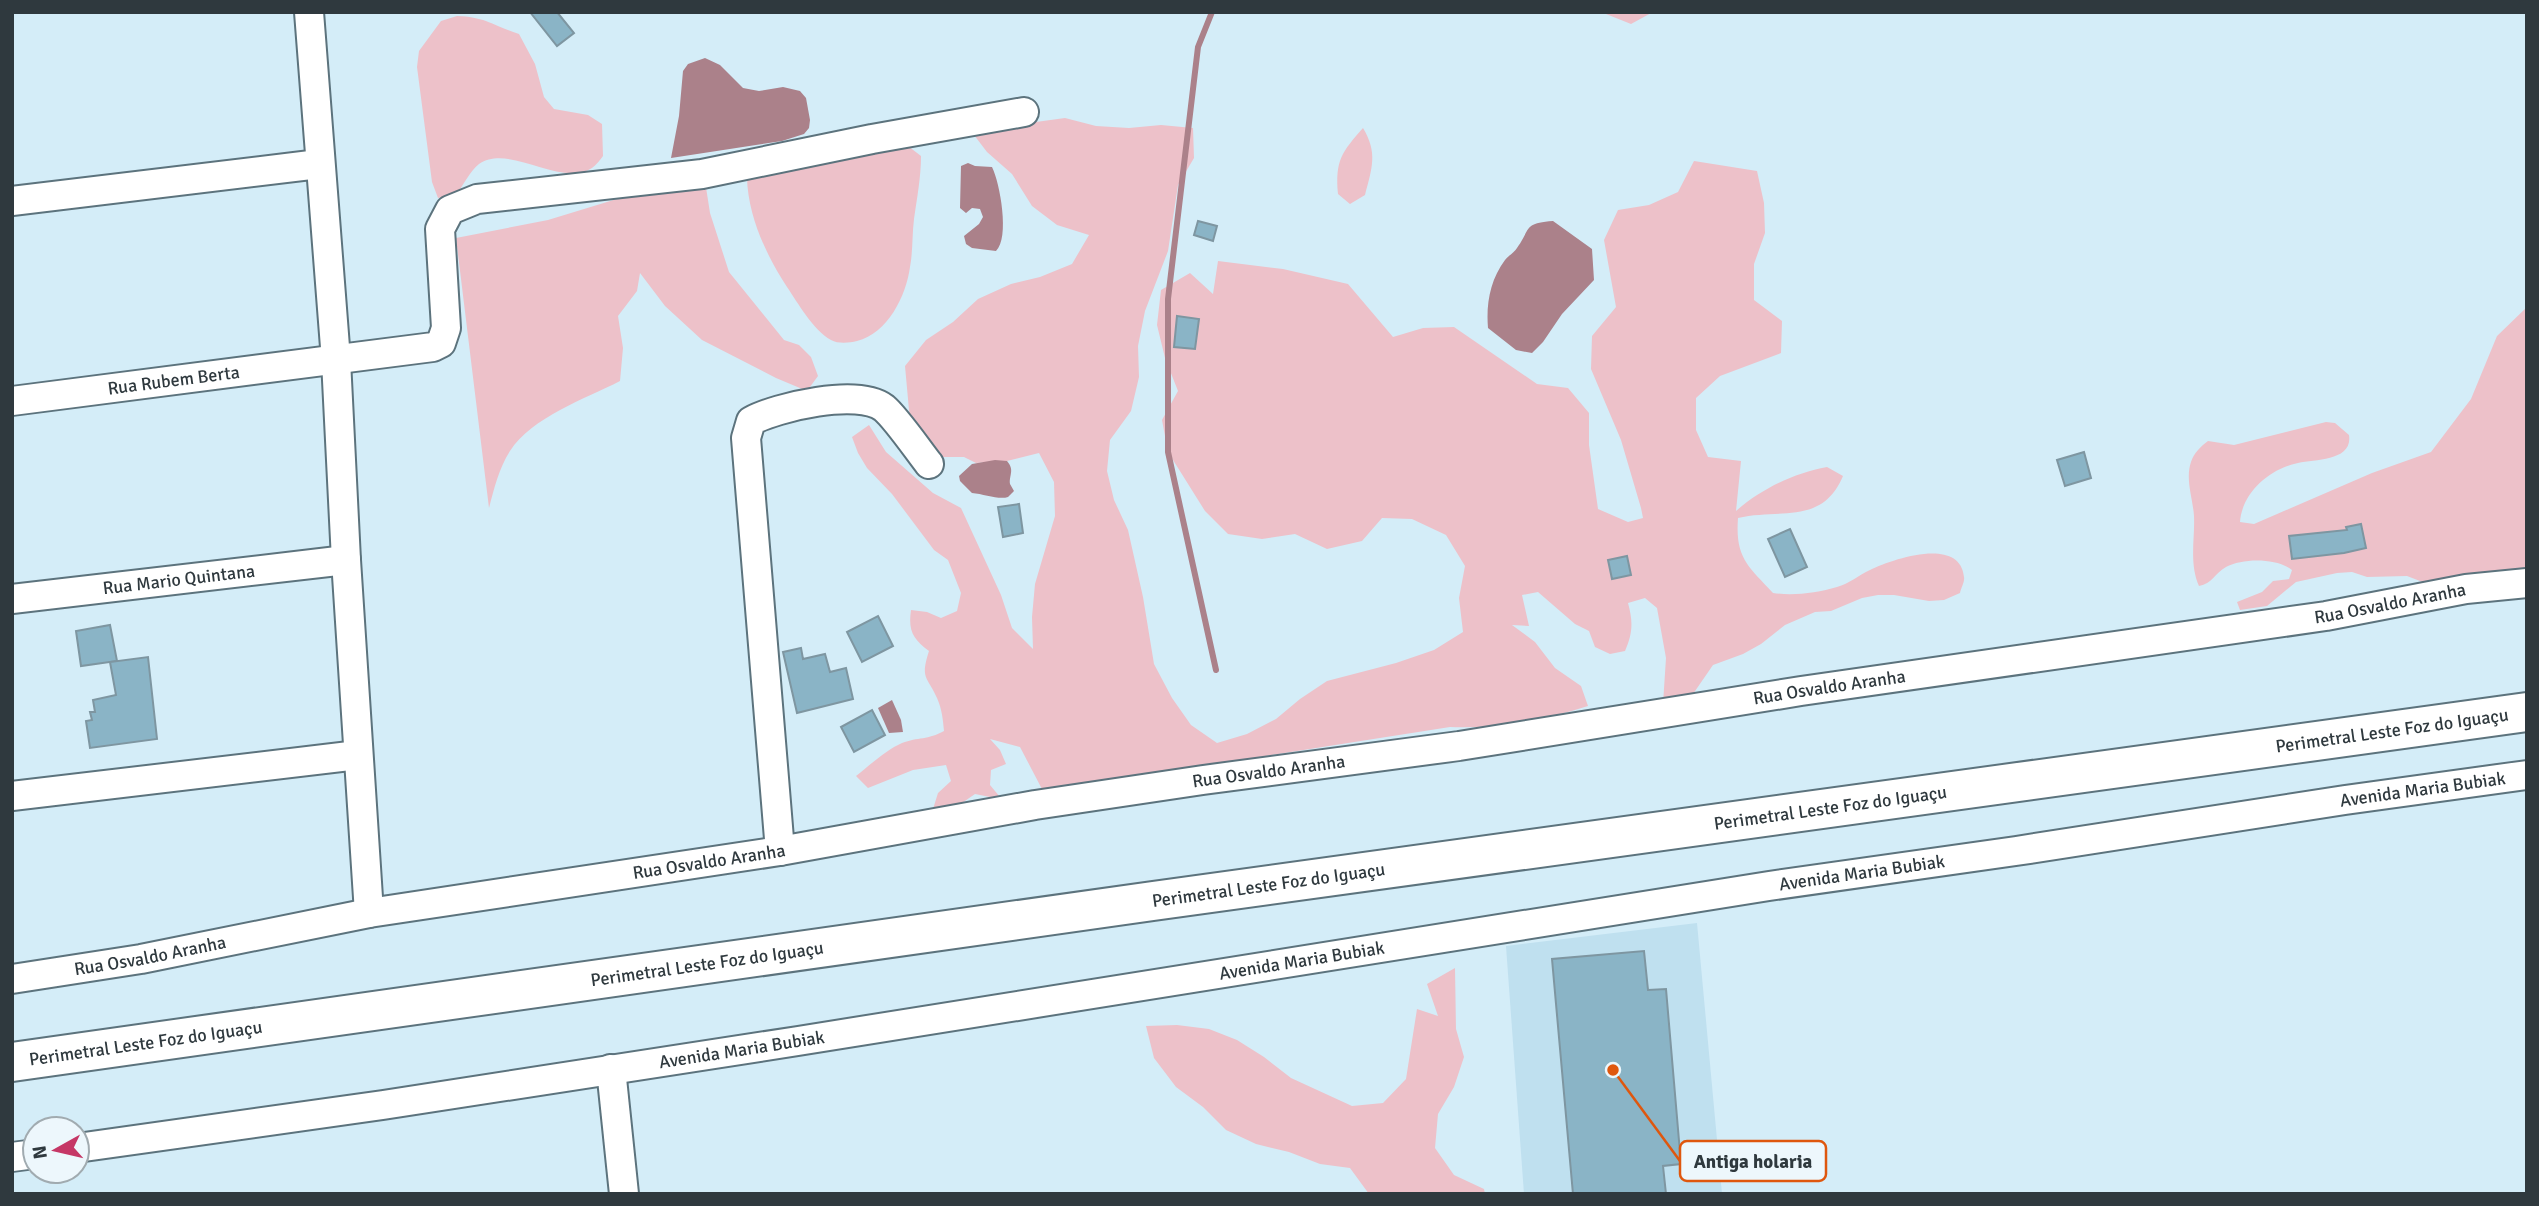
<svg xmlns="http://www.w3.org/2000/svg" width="2539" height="1206" viewBox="0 0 2539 1206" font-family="Signika,sans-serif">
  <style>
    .built { fill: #bfe0ef }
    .green { fill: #edc1c9 }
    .water { fill: #ab818a }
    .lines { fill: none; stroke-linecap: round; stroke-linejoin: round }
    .stream { stroke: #ab818a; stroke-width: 6 }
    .building { fill: #8ab4c6; stroke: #7e96a1; stroke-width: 2 }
    .minor-casing { stroke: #5c737d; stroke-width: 32 }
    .highway-casing { stroke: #5c737d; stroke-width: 42 }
    .minor { stroke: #fff; stroke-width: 28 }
    .highway { stroke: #fff; stroke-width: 38 }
    .labels { text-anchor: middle; stroke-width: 7; stroke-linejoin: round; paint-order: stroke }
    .street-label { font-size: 18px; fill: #2f393e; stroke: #edf7fc }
    .leader { fill: none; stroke: #df570e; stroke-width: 2.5 }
    .callout-dot { fill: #df570e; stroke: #edf7fc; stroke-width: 2.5 }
    .callout { fill: #edf7fc; stroke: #df570e; stroke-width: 2.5 }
    .callout-label { font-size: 19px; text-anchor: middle; font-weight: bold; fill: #2f393e }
  </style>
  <rect width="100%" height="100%" fill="#d4edf8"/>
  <polygon class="built" points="1697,923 1722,1194 1524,1194 1506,946"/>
  <g class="green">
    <polygon points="1601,12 1653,12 1631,24"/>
    <path d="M457,16C486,17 494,26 519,34L535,64L544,97L554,109L588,115L602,124L603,156C600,160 596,165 592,168C560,188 510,143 479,164C470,171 463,186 456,195L438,198L432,182L417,67L419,51L441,21Z"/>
    <path d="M1065,118L1096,126L1129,128L1161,125L1193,128L1194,158L1178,185L1168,251L1145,311L1138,346L1139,377L1131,411L1110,440L1107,471L1114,500L1128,530L1143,597L1154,664L1172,698L1191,725L1217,743L1247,734L1276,719L1300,699L1327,681L1396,663L1434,650L1463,632L1459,598L1465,566L1446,535L1412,519L1382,518L1362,541L1327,549L1295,534L1262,539L1228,534L1205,511L1168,452L1162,420L1178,391L1165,358L1157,325L1161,290L1190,273L1213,294L1218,261L1283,269L1348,284L1393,337L1423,328L1454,327L1537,384L1568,388L1589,413V445L1598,509L1628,522L1643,518L1641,508L1621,440L1591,369L1592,336L1616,307L1604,240L1618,210L1649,205L1678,192L1694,161L1757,171L1764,203L1765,233L1754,264V300L1782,321L1781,353L1720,376L1696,398V430L1708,457L1741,461L1736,511C1761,489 1794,473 1827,467L1843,476C1822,526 1779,508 1738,518C1735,558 1748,566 1773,593C1793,596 1817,593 1837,587C1849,584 1859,575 1870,570C1893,559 1960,536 1964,577C1965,581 1961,588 1960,593L1944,600L1929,601L1894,595H1878L1862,598L1831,611L1815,612L1785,625L1761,644L1743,654L1713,665L1693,694L1680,703L1663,704L1666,658L1657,608L1645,598L1628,603C1633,621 1633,633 1625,651L1610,654L1595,647L1589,631L1575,624L1538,592L1522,595L1529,626L1512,625L1535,642L1555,668L1581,686L1588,706C1544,720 1495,729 1450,727L1043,791L1020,747L990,739L1000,750L1006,764L991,770L990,785L1000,797L996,802L990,797L975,794L949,812L933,809L938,793L951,781L946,765L913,770L868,788L856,776C870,765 886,750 902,743C918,737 928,740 944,731C943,720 942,709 937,698C927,676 920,679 929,651C913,639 908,631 911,610L927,612L941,618L957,611L961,593L948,560L934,550L892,494L867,468L858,453L852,437L869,425L886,452L933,493L961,508L1001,595L1012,628L1033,649L1032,617L1035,584L1055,516L1054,482L1039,453L1007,461L976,463L964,457H932L911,432L905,366L926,340L953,322L978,299L1011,284L1040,277L1072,264L1089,235L1057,225L1032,206L1012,174L987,152L971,131Z"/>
    <path d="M1363,128C1378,153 1372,168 1365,195L1350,204L1338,194C1335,160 1342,152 1363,128Z"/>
    <path d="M908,146L921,156C921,177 917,198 914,219C912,235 913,251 910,267C906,296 888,333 857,341C849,343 838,344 831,340C813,330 798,303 787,287C766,255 748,216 747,178Z"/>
    <path d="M705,181L710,213L729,272L784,340L799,345L811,357L818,376L807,391L776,378L702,340L665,306L640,273L637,291L618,316L623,348L620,381C585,399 532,417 510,451C499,468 494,489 489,508L456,238L548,220L643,191Z"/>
    <path d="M2527,307V575L2433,586L2407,576L2367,577L2352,572L2337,573L2296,582L2267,606L2240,610L2237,602L2262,592L2273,581L2289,579L2292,570C2277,558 2243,558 2226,567C2215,573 2212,584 2199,586C2189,563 2195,540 2194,516C2193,499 2185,479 2191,462C2194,453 2200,447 2208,441L2234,445L2326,422L2335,423L2349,435C2353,461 2316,459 2298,463C2269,469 2242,493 2240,522L2254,524L2372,473L2431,452L2471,399L2497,336Z"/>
    <polygon points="1455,968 1456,1029 1464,1057 1454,1087 1438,1114 1435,1148 1454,1175 1484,1189 1485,1194 1369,1194 1350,1168 1320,1164 1289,1152 1256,1144 1226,1130 1203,1107 1176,1087 1154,1058 1146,1026 1177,1025 1209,1029 1237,1040 1264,1057 1291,1078 1352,1106 1383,1103 1406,1079 1417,1009 1438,1016 1427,984"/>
  </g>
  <g class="water">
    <polygon points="705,58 720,65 743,88 759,91 783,87 800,91 806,98 810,120 809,128 804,134 782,141 671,158 679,116 683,71 688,64"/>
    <path d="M968,163L975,166L992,167C1000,183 1010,238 996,251L972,248L966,244L964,236L979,224L983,217L980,209L972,208L966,213L960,208L961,166Z"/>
    <path d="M1553,221L1592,249L1594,280L1562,314L1543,342L1532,353L1516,350L1488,328C1486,304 1490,280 1505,260C1509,255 1514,253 1517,248C1531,229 1523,223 1553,221Z"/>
    <path d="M995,460L1007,461C1015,470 1009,475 1010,484L1014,491L1008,497C999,500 984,494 972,493L960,481L959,476L972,464Z"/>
    <polygon points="892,700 901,720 903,732 889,733 878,708"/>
  </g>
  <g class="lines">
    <polyline class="stream" points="1212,12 1198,47 1168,299 1168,452 1216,670"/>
  </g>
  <g class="building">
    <polygon points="530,12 557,12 574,33 557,46"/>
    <polygon points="1198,221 1217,226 1213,241 1194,235"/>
    <polygon points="1177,316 1199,319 1195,349 1174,347"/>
    <polygon points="2084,452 2091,478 2065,486 2057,460"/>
    <polygon points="1019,504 1023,533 1003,537 998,507"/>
    <polygon points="2361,524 2366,548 2344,553 2292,559 2289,536 2347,530 2346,527"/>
    <polygon points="1790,529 1807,567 1785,577 1768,539"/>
    <polygon points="1627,556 1631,575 1612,579 1608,560"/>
    <polygon points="878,616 893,646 862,662 847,632"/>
    <polygon points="110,625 117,661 81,666 76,631"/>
    <polygon points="801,648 803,659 825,654 830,672 846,668 853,699 797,713 783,652"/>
    <polygon points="148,657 157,739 90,748 86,721 92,720 90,712 95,712 93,700 116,695 110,662"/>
    <polygon points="872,710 885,735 854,752 841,727"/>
    <polygon points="1644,951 1648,990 1666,989 1681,1164 1663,1166 1666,1194 1573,1194 1552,959"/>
  </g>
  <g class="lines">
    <defs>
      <g id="minor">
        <polyline points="309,12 336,360 346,560 369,913"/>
        <polyline points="12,201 319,164"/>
        <path id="s1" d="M12,401L433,347L441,343L446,328L440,229L450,210L477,199L702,174L872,139L1024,112"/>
        <path id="s2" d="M12,599L346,560"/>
        <polyline points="12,796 358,755"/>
        <path d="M780,851L746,438L751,421C777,407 858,388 884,408C896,418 918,450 929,464"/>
        <path id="s3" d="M12,979L141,959L369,913L780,851L1035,805L1203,780L1459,746L1801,691L2326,616L2466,589L2527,583"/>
        <polyline points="611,1069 624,1194"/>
        <path id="s4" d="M77,1148L383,1105L798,1041L1769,886L2016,851L2345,800L2527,775"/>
        <polyline points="12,1157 35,1154"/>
      </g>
      <g id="highway">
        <path id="s5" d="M12,1062L1153,901L2527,712"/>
      </g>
    </defs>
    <use href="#minor" class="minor-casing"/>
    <use href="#highway" class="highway-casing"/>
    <use href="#minor" class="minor"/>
    <use href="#highway" class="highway"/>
  </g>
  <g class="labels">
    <g class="street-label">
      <text dy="6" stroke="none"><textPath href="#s1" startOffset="163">Rua Rubem Berta</textPath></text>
      <text dy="6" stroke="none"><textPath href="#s2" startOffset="168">Rua Mario Quintana</textPath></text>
      <text dy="6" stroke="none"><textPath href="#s3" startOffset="2408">Rua Osvaldo Aranha</textPath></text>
      <text dy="6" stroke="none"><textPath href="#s3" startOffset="1841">Rua Osvaldo Aranha</textPath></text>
      <text dy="6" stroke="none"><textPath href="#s5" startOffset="2403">Perimetral Leste Foz do Iguaçu</textPath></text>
      <text dy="6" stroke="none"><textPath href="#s3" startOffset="1274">Rua Osvaldo Aranha</textPath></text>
      <text dy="6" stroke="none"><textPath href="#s4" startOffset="2373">Avenida Maria Bubiak</textPath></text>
      <text dy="6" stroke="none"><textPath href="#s5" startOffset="1836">Perimetral Leste Foz do Iguaçu</textPath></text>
      <text dy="6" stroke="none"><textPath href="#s3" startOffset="707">Rua Osvaldo Aranha</textPath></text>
      <text dy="6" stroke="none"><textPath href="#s4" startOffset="1806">Avenida Maria Bubiak</textPath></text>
      <text dy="6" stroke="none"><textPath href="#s5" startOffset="1269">Perimetral Leste Foz do Iguaçu</textPath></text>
      <text dy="6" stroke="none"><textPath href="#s3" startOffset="140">Rua Osvaldo Aranha</textPath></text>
      <text dy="6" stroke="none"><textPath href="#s4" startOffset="1239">Avenida Maria Bubiak</textPath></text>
      <text dy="6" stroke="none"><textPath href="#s5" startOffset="702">Perimetral Leste Foz do Iguaçu</textPath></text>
      <text dy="6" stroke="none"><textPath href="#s5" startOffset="135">Perimetral Leste Foz do Iguaçu</textPath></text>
      <text dy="6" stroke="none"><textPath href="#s4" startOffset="672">Avenida Maria Bubiak</textPath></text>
    </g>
  </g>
  <path class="leader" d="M1613 1070L1680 1161"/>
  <circle class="callout-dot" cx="1613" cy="1070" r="7"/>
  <rect class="callout" x="1680" y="1141" width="146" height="40" rx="7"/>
  <g class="callout-label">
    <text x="1753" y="1168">Antiga holaria</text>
  </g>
  <rect width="2539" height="1206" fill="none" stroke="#2f393e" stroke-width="28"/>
  <g transform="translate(56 1150) rotate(262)"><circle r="33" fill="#edf7fc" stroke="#a1abb0" stroke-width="2"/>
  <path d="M0-5L12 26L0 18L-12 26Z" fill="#c53766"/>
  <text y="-10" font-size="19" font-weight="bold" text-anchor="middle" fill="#2f393e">N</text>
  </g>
</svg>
